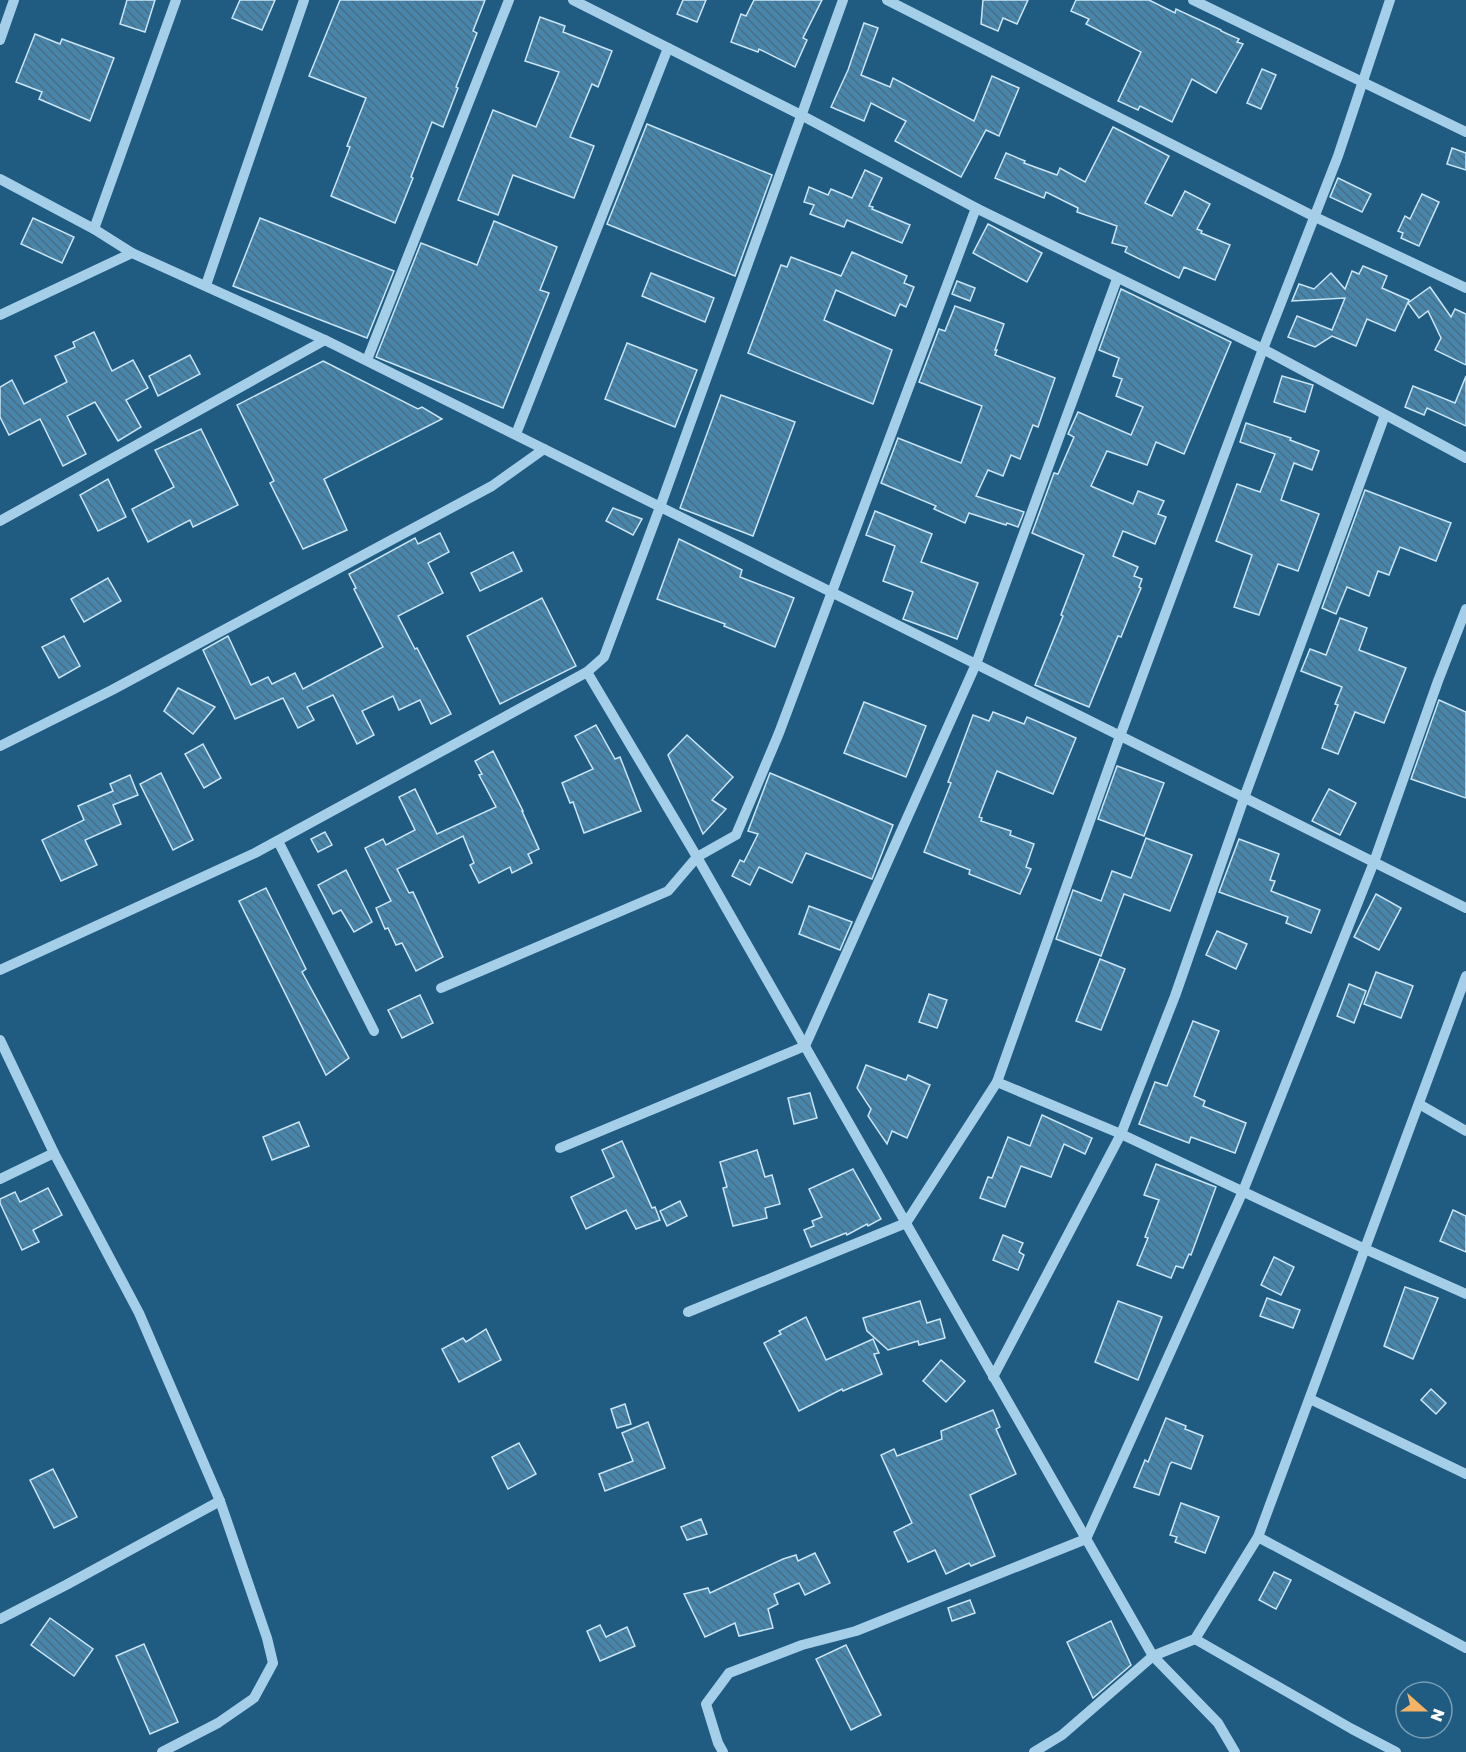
<svg xmlns="http://www.w3.org/2000/svg" width="1466" height="1752" viewBox="0 0 1466 1752" font-family="'Golos Text',sans-serif">
  <style>
    .building { fill: url(#building-back-hatch); stroke: #c9e6f6; stroke-width: 1.5 }
    .lines { fill: none; stroke-linecap: round; stroke-linejoin: round }
    .minor { stroke: #a5cfe8; stroke-width: 10 }
  </style>
  <defs>
    <pattern id="building-back-hatch" width="6" height="6" patternUnits="userSpaceOnUse" patternTransform="scale(1.5)"><rect width="6" height="6" fill="#4885aa"/><path d="M-1 5l2 2M0 0l6 6M5-1l2 2" fill="none" stroke="#4a6e84"/></pattern>
  </defs>
  <rect width="100%" height="100%" fill="#205b81"/>
  <g class="building">
    <polygon points="127,0 155,0 145,32 120,24"/>
    <polygon points="240,0 275,0 262,30 232,18"/>
    <polygon points="340,0 485,0 473,31 477,33 456,87 458,88 443,127 432,122 411,177 413,178 395,223 331,196 350,147 347,146 366,98 309,76"/>
    <polygon points="683,0 706,0 697,22 677,14"/>
    <polygon points="754,0 822,0 803,38 807,40 795,67 759,49 758,52 731,42 741,14 746,16"/>
    <polygon points="983,0 1028,0 1017,24 1003,18 998,31 981,24"/>
    <polygon points="1076,0 1149,0 1175,13 1176,9 1221,30 1221,31 1239,39 1237,42 1243,44 1216,93 1192,79 1172,122 1140,106 1138,110 1118,101 1141,52 1086,24 1089,19 1071,11"/>
    <polygon points="540,17 565,26 563,32 612,51 598,87 592,84 570,137 594,146 574,198 513,175 498,215 458,200 493,110 536,127 559,72 525,61"/>
    <polygon points="864,23 878,28 861,75 890,87 893,78 974,121 992,76 1019,88 999,136 986,130 961,177 895,141 906,121 871,103 864,121 831,107 848,70"/>
    <polygon points="35,34 60,44 62,39 114,58 90,121 39,99 42,92 16,82"/>
    <polygon points="1262,69 1276,75 1261,109 1247,103"/>
    <polygon points="647,124 772,175 735,276 607,224"/>
    <polygon points="1113,127 1169,156 1145,203 1172,216 1185,191 1210,204 1197,229 1202,231 1201,233 1230,245 1215,280 1184,267 1179,278 1125,252 1127,247 1112,243 1117,226 1077,212 1078,208 1046,192 1044,198 995,178 1006,153 1025,161 1024,163 1057,175 1060,168 1085,182"/>
    <polygon points="1452,148 1466,153 1466,170 1447,164"/>
    <polygon points="865,170 882,178 869,206 873,207 872,209 910,225 902,243 847,220 844,227 810,214 814,205 804,202 809,187 828,195 831,189 852,198"/>
    <polygon points="1338,178 1371,194 1362,212 1330,197"/>
    <polygon points="1422,194 1439,202 1419,246 1401,238 1403,233 1398,231 1405,216 1410,219"/>
    <polygon points="33,218 74,237 62,263 21,244"/>
    <polygon points="260,218 394,271 367,338 233,286"/>
    <polygon points="494,221 557,247 540,290 549,293 503,408 376,357 421,243 477,265"/>
    <polygon points="988,224 1042,253 1027,282 973,253"/>
    <polygon points="852,252 907,276 904,283 914,287 906,307 900,304 895,316 836,290 824,320 892,350 873,404 748,353 781,265 787,267 791,257 841,276"/>
    <polygon points="1363,266 1387,276 1382,288 1409,300 1395,331 1367,319 1356,346 1332,336 1315,347 1288,337 1297,316 1332,330 1345,298 1292,301 1299,284 1314,289 1331,273 1345,289 1352,271 1359,274"/>
    <polygon points="651,273 714,298 705,322 642,296"/>
    <polygon points="957,281 975,288 970,301 952,294"/>
    <polygon points="1430,287 1451,317 1455,309 1466,314 1466,365 1435,350 1441,338 1428,311 1419,318 1408,303"/>
    <polygon points="1121,289 1231,342 1184,454 1156,442 1147,465 1107,451 1091,486 1133,504 1138,491 1164,501 1158,514 1166,517 1155,544 1123,531 1113,556 1138,567 1134,576 1142,579 1139,587 1141,588 1129,617 1121,637 1118,636 1089,707 1035,685 1063,616 1061,615 1084,555 1032,533 1054,473 1058,474 1074,437 1068,434 1078,412 1131,435 1143,407 1116,396 1122,379 1113,376 1119,358 1099,350"/>
    <polygon points="955,306 1004,324 995,350 997,350 995,355 1055,378 1038,427 1033,425 1020,459 1011,455 1003,476 988,470 976,496 1024,512 1018,527 1007,523 1006,525 969,513 965,523 934,509 936,506 881,483 898,438 961,463 982,406 919,382 939,329 945,331"/>
    <polygon points="94,332 112,371 133,360 148,388 126,400 141,427 118,441 95,402 67,416 86,454 63,466 40,419 9,435 0,417 0,387 12,380 24,404 67,382 55,356 75,347 73,342"/>
    <polygon points="627,343 697,370 675,427 605,399"/>
    <polygon points="190,355 200,374 158,396 149,376"/>
    <polygon points="323,361 418,409 422,407 442,419 324,479 347,530 303,549 270,483 274,481 237,405"/>
    <polygon points="1282,376 1313,385 1305,412 1274,402"/>
    <polygon points="1466,376 1466,426 1427,408 1424,415 1405,407 1413,386 1455,403"/>
    <polygon points="721,395 795,422 753,536 680,508"/>
    <polygon points="1246,423 1291,438 1290,440 1319,451 1312,470 1294,463 1281,500 1319,514 1298,571 1278,564 1259,615 1234,607 1252,555 1216,541 1237,484 1260,492 1275,454 1240,442"/>
    <polygon points="201,429 238,505 193,527 190,520 148,542 132,509 174,487 155,450"/>
    <polygon points="108,479 126,517 98,531 80,495"/>
    <polygon points="1365,490 1451,523 1436,561 1400,547 1389,575 1378,571 1369,596 1347,587 1336,614 1322,608"/>
    <polygon points="613,508 642,519 633,535 606,521"/>
    <polygon points="875,511 932,534 921,562 978,583 957,639 903,619 913,592 883,581 895,546 866,535"/>
    <polygon points="440,533 449,552 428,563 443,593 398,616 415,649 417,648 451,714 431,724 420,700 399,710 393,696 362,711 374,735 357,744 333,695 307,707 314,720 298,728 283,698 235,719 203,650 228,636 251,685 268,677 272,684 295,673 303,689 383,647 354,589 356,588 349,574 415,538 418,544"/>
    <polygon points="679,539 742,570 740,577 794,598 775,647 724,626 725,624 657,599"/>
    <polygon points="513,552 522,571 480,591 471,573"/>
    <polygon points="108,578 121,601 84,622 71,599"/>
    <polygon points="542,598 576,666 500,704 467,636"/>
    <polygon points="1340,618 1367,628 1359,650 1406,668 1384,723 1355,712 1338,754 1322,748 1338,705 1335,704 1342,687 1301,671 1310,649 1326,655"/>
    <polygon points="64,636 80,666 59,678 42,647"/>
    <polygon points="178,688 215,707 193,734 164,711"/>
    <polygon points="1439,700 1466,712 1466,798 1411,779"/>
    <polygon points="864,702 926,726 906,777 844,753"/>
    <polygon points="993,712 1024,724 1027,717 1076,738 1053,794 997,771 979,817 982,818 981,821 1011,831 1010,835 1034,844 1026,867 1031,869 1020,894 969,874 970,870 924,852 951,783 948,782 973,715 989,721"/>
    <polygon points="596,725 615,759 620,757 641,811 584,833 573,802 570,803 562,783 593,769 575,736"/>
    <polygon points="687,735 733,777 712,800 726,809 703,834 668,755"/>
    <polygon points="203,744 221,778 204,788 185,754"/>
    <polygon points="493,751 523,811 522,811 539,849 528,854 532,863 512,873 510,867 479,883 470,865 474,863 463,836 397,869 409,893 413,892 443,957 416,971 402,943 396,945 388,928 385,929 376,908 391,901 365,848 383,839 386,845 415,830 399,797 415,789 437,834 496,807 479,775 482,774 475,761"/>
    <polygon points="1117,766 1164,783 1144,836 1098,819"/>
    <polygon points="161,773 193,840 173,850 140,784"/>
    <polygon points="770,773 893,825 872,879 806,853 792,883 759,867 750,885 732,876 740,860 744,862 758,834 748,831"/>
    <polygon points="130,775 138,795 113,805 121,824 85,840 97,865 61,881 42,840 84,820 78,806 113,791 110,784"/>
    <polygon points="1329,789 1356,803 1340,835 1312,821"/>
    <polygon points="325,832 332,845 318,852 311,839"/>
    <polygon points="1146,838 1192,855 1170,911 1124,894 1101,956 1056,939 1073,890 1101,901 1112,871 1131,878"/>
    <polygon points="1239,839 1279,854 1270,880 1275,881 1271,891 1320,910 1311,933 1286,923 1288,917 1219,892"/>
    <polygon points="346,870 372,922 354,932 341,910 333,914 318,885"/>
    <polygon points="266,888 306,969 302,972 349,1058 326,1075 239,901"/>
    <polygon points="1376,894 1401,908 1379,950 1354,937"/>
    <polygon points="809,906 852,922 840,950 799,934"/>
    <polygon points="1217,931 1247,944 1236,969 1206,955"/>
    <polygon points="1100,959 1125,969 1101,1030 1076,1021"/>
    <polygon points="1376,972 1413,986 1401,1018 1364,1004"/>
    <polygon points="1349,984 1366,991 1354,1023 1337,1016"/>
    <polygon points="929,994 947,1000 937,1028 919,1022"/>
    <polygon points="420,995 433,1023 402,1038 388,1010"/>
    <polygon points="1193,1021 1219,1031 1194,1096 1205,1101 1203,1106 1246,1123 1235,1153 1191,1137 1189,1143 1139,1124 1155,1082 1167,1086"/>
    <polygon points="866,1065 906,1080 908,1075 930,1085 907,1138 892,1131 887,1144 868,1116 871,1109 857,1088"/>
    <polygon points="810,1093 817,1118 794,1124 788,1098"/>
    <polygon points="1042,1115 1092,1138 1085,1154 1064,1144 1051,1177 1021,1166 1005,1207 980,1198 988,1177 992,1178 1008,1137 1030,1146"/>
    <polygon points="299,1122 309,1146 272,1160 263,1137"/>
    <polygon points="622,1141 652,1208 655,1207 660,1220 636,1229 626,1210 586,1229 571,1197 614,1177 602,1150"/>
    <polygon points="757,1150 765,1177 772,1175 780,1204 765,1208 767,1218 733,1226 723,1188 727,1187 720,1162"/>
    <polygon points="1156,1164 1216,1187 1191,1255 1189,1254 1183,1268 1176,1266 1171,1278 1137,1265 1148,1238 1145,1237 1159,1200 1144,1195"/>
    <polygon points="853,1169 881,1219 868,1226 867,1224 847,1235 846,1233 811,1247 804,1230 814,1226 812,1221 822,1217 809,1189"/>
    <polygon points="48,1188 62,1215 33,1230 39,1242 22,1250 0,1203 0,1199 15,1192 20,1202"/>
    <polygon points="680,1201 687,1216 667,1226 660,1211"/>
    <polygon points="1453,1210 1466,1216 1466,1252 1440,1241"/>
    <polygon points="1003,1235 1023,1243 1019,1252 1024,1255 1018,1270 993,1260"/>
    <polygon points="1274,1257 1294,1267 1281,1295 1261,1285"/>
    <polygon points="1405,1287 1438,1298 1413,1359 1384,1346"/>
    <polygon points="1267,1298 1300,1310 1293,1328 1260,1316"/>
    <polygon points="920,1301 927,1323 940,1319 945,1338 919,1345 918,1341 888,1350 867,1331 863,1318"/>
    <polygon points="1118,1301 1162,1317 1138,1380 1095,1362"/>
    <polygon points="806,1317 826,1360 873,1339 879,1353 874,1354 882,1374 843,1391 842,1389 799,1411 764,1343 781,1334 779,1331"/>
    <polygon points="486,1329 501,1360 459,1382 442,1349 463,1338 466,1342"/>
    <polygon points="941,1360 965,1381 946,1402 923,1381"/>
    <polygon points="1431,1389 1446,1403 1436,1414 1421,1400"/>
    <polygon points="625,1404 631,1424 617,1428 611,1409"/>
    <polygon points="993,1410 1000,1427 996,1429 1016,1474 970,1495 995,1556 971,1566 969,1563 946,1574 935,1550 908,1562 894,1532 912,1523 881,1455 894,1449 897,1456 942,1439 941,1431"/>
    <polygon points="1166,1418 1186,1426 1185,1429 1203,1436 1191,1469 1172,1462 1170,1464 1159,1495 1134,1487 1145,1460 1148,1462"/>
    <polygon points="648,1422 665,1468 605,1491 599,1474 633,1461 622,1433"/>
    <polygon points="519,1443 536,1474 508,1489 492,1457"/>
    <polygon points="53,1469 77,1517 54,1528 30,1480"/>
    <polygon points="1181,1503 1219,1517 1205,1553 1175,1542 1177,1537 1170,1535"/>
    <polygon points="701,1519 707,1534 687,1540 681,1527"/>
    <polygon points="815,1553 830,1583 805,1595 799,1583 774,1594 778,1604 768,1609 773,1628 739,1636 735,1623 705,1637 684,1594 708,1588 710,1593 783,1559 796,1555 798,1561"/>
    <polygon points="1274,1572 1291,1580 1276,1609 1259,1600"/>
    <polygon points="970,1600 975,1613 952,1621 948,1608"/>
    <polygon points="50,1618 93,1649 74,1676 31,1645"/>
    <polygon points="1111,1621 1131,1665 1093,1698 1067,1642"/>
    <polygon points="600,1625 606,1637 627,1627 635,1646 600,1661 587,1631"/>
    <polygon points="144,1644 178,1722 150,1734 116,1656"/>
    <polygon points="846,1645 881,1715 851,1730 816,1659"/>
  </g>
  <g class="lines">
    <g class="minor">
      <polyline points="573,0 801,115 976,208 1263,349 1466,458"/>
      <polyline points="887,0 1315,217 1466,288"/>
      <polyline points="1193,0 1466,132"/>
      <polyline points="0,40 14,0"/>
      <polyline points="0,179 94,229 132,253 325,340 1466,908"/>
      <polyline points="94,229 176,0"/>
      <polyline points="206,285 304,0"/>
      <polyline points="0,315 132,253"/>
      <polyline points="367,360 509,0"/>
      <polyline points="516,434 668,48"/>
      <polyline points="0,521 325,340"/>
      <polyline points="587,672 697,857 1153,1656 1218,1723 1235,1752"/>
      <polyline points="0,746 112,690 492,486 544,449"/>
      <polyline points="278,841 374,1031"/>
      <polyline points="0,970 255,853 587,672 604,657 660,507 843,0"/>
      <polyline points="441,988 668,891 697,857 736,835 779,733 976,208"/>
      <polyline points="0,1040 54,1153 139,1313 220,1501 267,1638 273,1663 254,1698 218,1723 162,1752"/>
      <polyline points="997,1082 1121,1134 1365,1249 1466,1294"/>
      <polyline points="1419,1104 1466,1131"/>
      <polyline points="560,1148 805,1046 976,664 1117,279"/>
      <polyline points="0,1179 54,1153"/>
      <polyline points="688,1312 906,1223 997,1082 1120,736 1263,349 1338,156 1390,0"/>
      <polyline points="993,1377 1121,1134 1175,996 1244,798 1385,415"/>
      <polyline points="1310,1399 1466,1474"/>
      <polyline points="1258,1537 1466,1648"/>
      <polyline points="0,1619 66,1585 220,1501"/>
      <polyline points="1195,1639 1352,1729 1396,1752"/>
      <polyline points="723,1752 718,1743 706,1704 729,1673 802,1645 856,1631 1086,1539 1243,1191 1374,862 1438,681 1466,609"/>
      <polyline points="1034,1752 1062,1735 1153,1656 1195,1639 1258,1537 1466,976"/>
    </g>
  </g>
  <g transform="translate(1424 1710) rotate(111)"><circle r="28" fill="#205b81" stroke="#799db3" stroke-width="1.5"/>
  <path d="M0-4.5L10 22L0 15L-10 22Z" fill="#f6b265"/>
  <text y="-9" font-size="16" font-weight="bold" text-anchor="middle" fill="#ffffff">N</text>
  </g>
</svg>
